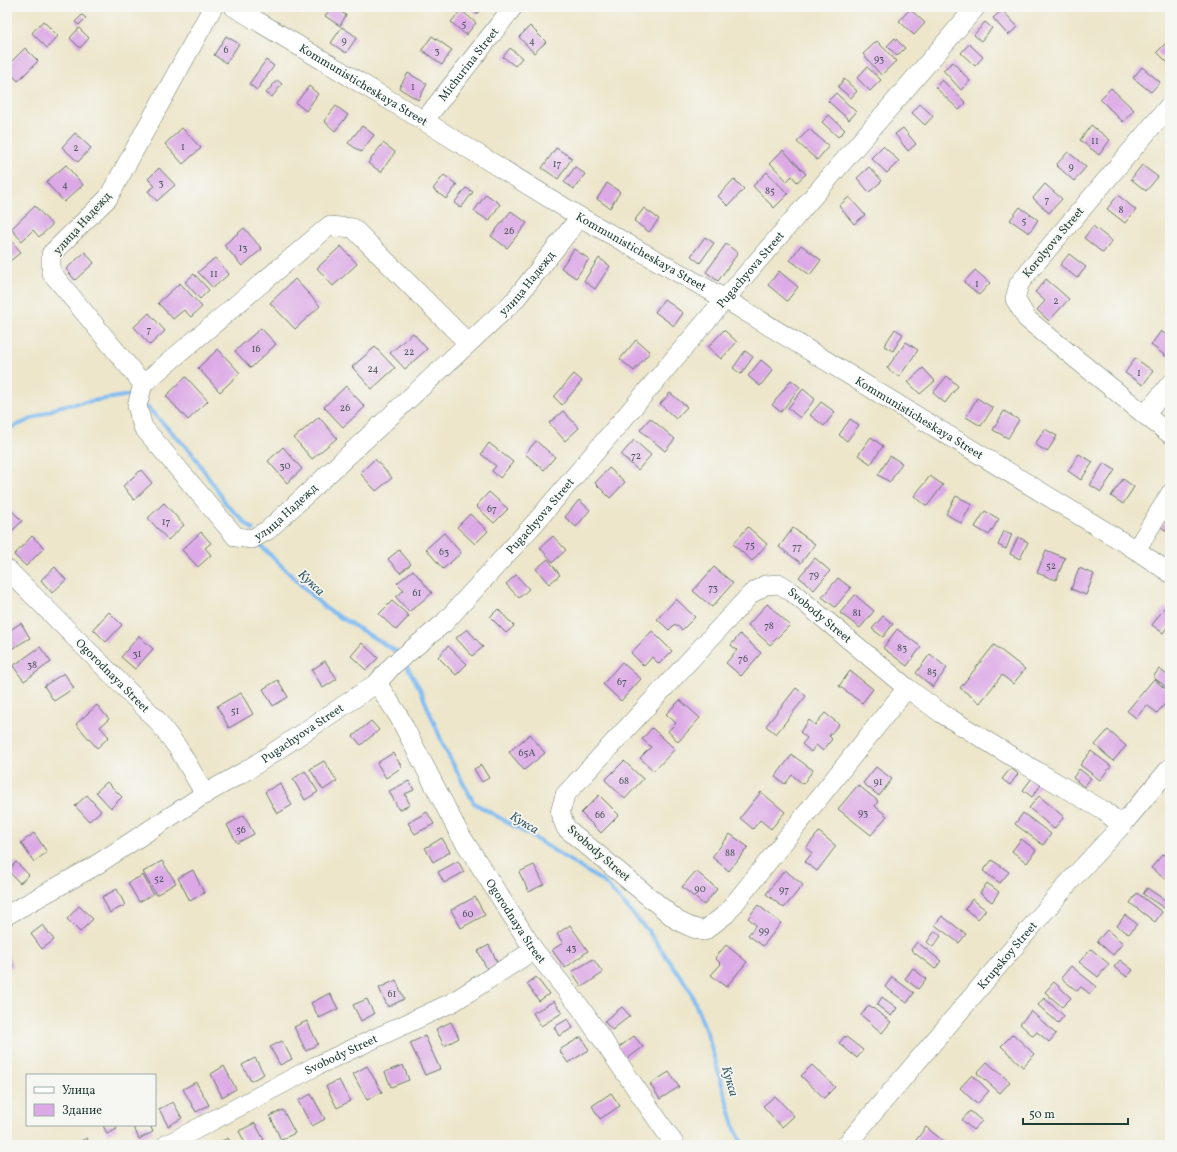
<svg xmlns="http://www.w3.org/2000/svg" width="1177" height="1152" viewBox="0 0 1177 1152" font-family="Vollkorn,serif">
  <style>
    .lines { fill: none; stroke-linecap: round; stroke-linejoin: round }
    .stream { stroke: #80bcf2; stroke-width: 4 }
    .building { fill: #dca9e6 }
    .minor-casing { stroke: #677869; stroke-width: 20 }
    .minor { stroke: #fff; stroke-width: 19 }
    .labels { text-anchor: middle; stroke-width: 3.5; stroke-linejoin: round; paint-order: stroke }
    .number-label { font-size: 10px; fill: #4e5860 }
    .street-label { font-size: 12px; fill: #1f3d34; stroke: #f6f6f2 }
    .water-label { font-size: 13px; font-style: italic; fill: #375d64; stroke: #f6f6f2 }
  </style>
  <rect width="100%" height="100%" fill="#f6f6f2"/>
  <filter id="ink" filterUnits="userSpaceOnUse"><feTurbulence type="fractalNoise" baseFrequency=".025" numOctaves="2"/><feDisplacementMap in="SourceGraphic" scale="8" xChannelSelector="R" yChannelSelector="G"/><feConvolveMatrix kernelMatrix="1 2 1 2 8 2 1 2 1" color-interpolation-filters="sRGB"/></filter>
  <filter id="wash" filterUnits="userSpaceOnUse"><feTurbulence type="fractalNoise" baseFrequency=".012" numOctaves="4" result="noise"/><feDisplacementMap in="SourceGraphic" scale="16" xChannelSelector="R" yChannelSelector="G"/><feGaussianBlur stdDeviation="0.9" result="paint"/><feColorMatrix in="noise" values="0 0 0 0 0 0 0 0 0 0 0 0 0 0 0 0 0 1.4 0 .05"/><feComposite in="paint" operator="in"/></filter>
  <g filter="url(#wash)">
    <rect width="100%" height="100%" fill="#ede6cb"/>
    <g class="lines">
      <g class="stream">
        <polyline points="147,407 192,453 227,505 253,530"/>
        <polyline points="7,431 11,428 61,406 130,395"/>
        <polyline points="258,543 325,608 399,653"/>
        <polyline points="405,663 420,689 445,749 474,803 528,834 605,883 648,931 690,990 707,1033 735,1129 743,1145"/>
      </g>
    </g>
    <g id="blocks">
      <g class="building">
        <polygon points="332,7 346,15 340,26 325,16"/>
        <polygon points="469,7 483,7 477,14"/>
        <polygon points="910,9 925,23 914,35 899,21"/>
        <polygon points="461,10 476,23 466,35 451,22"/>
        <polygon points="1002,10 1018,27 1008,35 993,18"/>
        <polygon points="82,15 86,18 79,25 75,22"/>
        <polygon points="43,21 58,36 47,48 32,33"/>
        <polygon points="985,22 992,28 981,41 974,35"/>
        <polygon points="530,26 546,42 534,53 519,37"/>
        <polygon points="342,27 357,37 346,53 331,43"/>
        <polygon points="79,28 89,38 80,48 70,38"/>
        <polygon points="226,36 239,44 226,63 214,55"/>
        <polygon points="432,36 452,50 442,65 422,50"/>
        <polygon points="895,38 905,48 897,56 887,46"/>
        <polygon points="1169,40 1170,42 1170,65 1157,52"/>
        <polygon points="877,41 896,61 881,75 863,54"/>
        <polygon points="969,44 983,57 975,66 961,53"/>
        <polygon points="25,48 38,61 18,81 7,70 7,66"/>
        <polygon points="510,48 522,58 515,66 503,57"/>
        <polygon points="266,60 274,66 257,90 249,84"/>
        <polygon points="953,62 970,81 961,90 943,70"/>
        <polygon points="867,67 881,80 870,91 857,78"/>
        <polygon points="1142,67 1160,82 1151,92 1133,78"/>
        <polygon points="408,73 427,84 418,100 399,88"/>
        <polygon points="844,79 857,91 851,98 838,87"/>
        <polygon points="277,80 282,84 272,97 266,93"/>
        <polygon points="942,80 966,103 959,110 935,87"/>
        <polygon points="309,86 318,94 306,111 296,103"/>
        <polygon points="1111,88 1134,110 1123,122 1100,99"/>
        <polygon points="836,93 856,112 849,120 828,101"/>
        <polygon points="920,104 933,116 925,125 912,113"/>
        <polygon points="336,106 348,115 335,131 324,121"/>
        <polygon points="829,115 845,130 838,137 822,122"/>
        <polygon points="1091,125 1110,140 1099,155 1080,140"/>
        <polygon points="362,126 374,135 361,152 348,143"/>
        <polygon points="182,128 201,148 183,164 165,144"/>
        <polygon points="903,128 916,144 908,151 895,134"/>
        <polygon points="809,129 829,146 817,160 797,142"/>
        <polygon points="75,133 91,148 78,162 62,147"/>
        <polygon points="383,143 395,152 381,172 368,163"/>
        <polygon points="883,146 899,161 887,173 871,158"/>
        <polygon points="556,148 572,158 558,179 542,168"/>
        <polygon points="783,150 806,174 797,182 792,176 787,181 770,163"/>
        <polygon points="1068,152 1086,167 1074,181 1056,165"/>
        <polygon points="66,165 83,185 64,202 46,182"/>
        <polygon points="1142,165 1158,177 1146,191 1131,179"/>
        <polygon points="575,167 585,174 574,189 564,182"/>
        <polygon points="869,167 882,181 869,192 857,178"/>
        <polygon points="159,168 175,185 157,201 148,191 155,186 148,179"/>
        <polygon points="767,172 788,194 774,208 753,186"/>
        <polygon points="444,175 457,185 446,199 433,189"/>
        <polygon points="734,179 744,189 728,206 718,196"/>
        <polygon points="607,183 620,192 610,208 597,199"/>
        <polygon points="1045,184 1062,199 1049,213 1033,198"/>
        <polygon points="466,188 473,192 461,208 454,203"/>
        <polygon points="486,194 500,204 489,221 474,211"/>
        <polygon points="1118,195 1136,210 1125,223 1107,209"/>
        <polygon points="849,197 865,215 854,224 839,206"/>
        <polygon points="35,206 52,225 39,237 33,230 22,241 11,229"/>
        <polygon points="1020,207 1038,220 1029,233 1010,220"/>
        <polygon points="644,208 659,219 649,232 634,221"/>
        <polygon points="511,211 527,223 507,248 491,236"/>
        <polygon points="1093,226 1112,241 1103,253 1084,238"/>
        <polygon points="244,228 262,249 242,266 224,245"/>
        <polygon points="7,236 21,252 9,262 7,260"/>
        <polygon points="705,237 714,243 700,263 691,256"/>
        <polygon points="726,244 738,253 718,281 706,272"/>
        <polygon points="801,245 821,260 810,275 790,260"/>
        <polygon points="341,246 357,264 333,286 317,268"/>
        <polygon points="574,249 589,259 576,278 561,268"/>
        <polygon points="85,252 94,263 75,280 66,269"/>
        <polygon points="1069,254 1086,267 1077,278 1060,265"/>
        <polygon points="215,258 229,274 213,288 198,272"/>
        <polygon points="599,258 610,266 595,289 584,281"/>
        <polygon points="975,270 990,283 979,295 964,282"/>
        <polygon points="779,271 798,287 787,301 768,285"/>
        <polygon points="194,274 209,290 200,299 185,282"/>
        <polygon points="295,279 320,306 295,329 270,303"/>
        <polygon points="1046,279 1069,299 1049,321 1037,310 1045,301 1035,292"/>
        <polygon points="180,283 202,307 191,317 184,310 173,319 158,303"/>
        <polygon points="664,299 683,313 674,326 655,312"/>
        <polygon points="149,313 165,331 150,345 134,327"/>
        <polygon points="261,328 276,344 251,368 235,351"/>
        <polygon points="895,329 903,334 893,351 884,346"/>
        <polygon points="724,330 737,342 721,359 708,347"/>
        <polygon points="1161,331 1170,338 1170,354 1167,357 1151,345"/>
        <polygon points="413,333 427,349 405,369 390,353"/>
        <polygon points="636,340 650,352 634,371 620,359"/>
        <polygon points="906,342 918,350 899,377 887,368"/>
        <polygon points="375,347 395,368 372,389 352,367"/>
        <polygon points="218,349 240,373 220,392 198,368"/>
        <polygon points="745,351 753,357 741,374 733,368"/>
        <polygon points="1135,358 1153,371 1143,385 1125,373"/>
        <polygon points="761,360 773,370 760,386 748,376"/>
        <polygon points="923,368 935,381 920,394 908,382"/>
        <polygon points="574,374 582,381 562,405 554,397"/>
        <polygon points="947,376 958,386 945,403 933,393"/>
        <polygon points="186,377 208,401 188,420 166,396"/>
        <polygon points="791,380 800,387 781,412 772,405"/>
        <polygon points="346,386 365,407 343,427 324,407"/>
        <polygon points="803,389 815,399 800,418 788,408"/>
        <polygon points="670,393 687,407 676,419 660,404"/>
        <polygon points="977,398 993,408 981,426 966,417"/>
        <polygon points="821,402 835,412 824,426 810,415"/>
        <polygon points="563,411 579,428 565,441 549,423"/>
        <polygon points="1004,411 1019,420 1008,438 993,430"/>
        <polygon points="319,417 337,438 312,459 294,438"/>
        <polygon points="650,418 675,439 665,451 640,430"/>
        <polygon points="850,419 859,425 847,441 839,435"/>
        <polygon points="1045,429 1057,436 1047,452 1035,444"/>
        <polygon points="871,437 883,446 871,464 858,455"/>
        <polygon points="634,440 651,455 638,470 621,455"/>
        <polygon points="536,441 555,457 544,470 525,454"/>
        <polygon points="489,443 513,462 500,478 492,471 496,466 481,454"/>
        <polygon points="283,447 302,469 287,483 268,461"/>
        <polygon points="1079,454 1093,462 1081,480 1068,471"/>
        <polygon points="890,456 902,463 890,482 878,475"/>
        <polygon points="375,459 392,478 376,491 360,473"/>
        <polygon points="1104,463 1115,470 1101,492 1090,485"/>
        <polygon points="609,468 625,482 610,498 595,483"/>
        <polygon points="141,470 152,483 134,500 123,486"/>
        <polygon points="930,476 943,485 927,506 914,496"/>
        <polygon points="1123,479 1134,487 1123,504 1111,496"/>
        <polygon points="489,492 508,509 494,523 476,506"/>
        <polygon points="956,496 972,504 961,523 946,514"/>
        <polygon points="579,500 590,510 576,527 565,517"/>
        <polygon points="164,503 184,525 168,540 148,518"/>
        <polygon points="12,511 22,521 7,536 7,516"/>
        <polygon points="985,511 999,519 989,535 975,527"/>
        <polygon points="470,514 488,531 475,544 457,527"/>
        <polygon points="1170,514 1170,534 1161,527"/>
        <polygon points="748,527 767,544 752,561 733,544"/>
        <polygon points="793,528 815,544 801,563 779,547"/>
        <polygon points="1004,531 1012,534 1006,549 998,545"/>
        <polygon points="201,532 211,543 205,548 211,555 198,567 182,550"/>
        <polygon points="444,533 461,553 443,569 426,549"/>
        <polygon points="32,536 44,548 26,566 14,555"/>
        <polygon points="553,536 566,550 553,562 540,548"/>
        <polygon points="1018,537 1028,542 1020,559 1010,554"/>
        <polygon points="399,550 411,564 400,573 388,559"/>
        <polygon points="1046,550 1065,558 1056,580 1037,573"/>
        <polygon points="815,558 830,571 814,590 799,577"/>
        <polygon points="548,559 560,575 549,584 536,569"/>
        <polygon points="55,567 66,580 52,593 41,580"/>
        <polygon points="714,567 733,583 712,607 693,591"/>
        <polygon points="1079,568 1094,574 1086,595 1071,589"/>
        <polygon points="413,570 432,593 409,612 396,597 404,590 397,583"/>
        <polygon points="516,575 529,589 519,598 506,584"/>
        <polygon points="838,578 851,588 835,607 822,597"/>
        <polygon points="855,595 874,611 860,628 840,613"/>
        <polygon points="676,599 695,617 682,630 675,624 669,630 657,619"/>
        <polygon points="392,601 409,616 396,630 379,614"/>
        <polygon points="767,604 790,625 770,645 748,625"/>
        <polygon points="1165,607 1170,611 1170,623 1163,633 1152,625"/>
        <polygon points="498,609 514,626 506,633 490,617"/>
        <polygon points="109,612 122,625 106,642 93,629"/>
        <polygon points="883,616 893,624 883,637 872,629"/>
        <polygon points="21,623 30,638 8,651 7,649 7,632"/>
        <polygon points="467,629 483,647 472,656 456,638"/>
        <polygon points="897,629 921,647 907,666 883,648"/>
        <polygon points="652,631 672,651 659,664 652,657 644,666 631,653"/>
        <polygon points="740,634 761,653 741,676 726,663 737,650 731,645"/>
        <polygon points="139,636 153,649 135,669 121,657"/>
        <polygon points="362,643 378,658 366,670 351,656"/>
        <polygon points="994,645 1025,669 1013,684 1002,675 980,703 960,688"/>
        <polygon points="448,646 467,664 456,675 438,657"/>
        <polygon points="40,647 51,662 24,681 13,666"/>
        <polygon points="930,654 947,668 933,687 916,673"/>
        <polygon points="325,661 337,679 323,688 312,670"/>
        <polygon points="622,662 641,679 621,701 603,684"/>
        <polygon points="1159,669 1170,677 1170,681 1166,687 1153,677"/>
        <polygon points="850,671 873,689 862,703 839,686"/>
        <polygon points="64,673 74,688 54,701 44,686"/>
        <polygon points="1154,679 1170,693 1170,698 1157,713 1147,705 1136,718 1127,711"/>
        <polygon points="278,680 288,697 273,706 263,689"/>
        <polygon points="796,688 806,696 776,734 766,726"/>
        <polygon points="241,693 253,714 229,728 217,706"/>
        <polygon points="680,700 700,718 678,742 668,731 676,723 666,714"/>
        <polygon points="97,705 109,719 100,727 109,737 97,748 76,724"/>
        <polygon points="825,713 839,724 829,736 832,739 823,751 816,745 811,752 802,744 807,738 800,732 809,720 815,725"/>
        <polygon points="371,721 379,730 361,745 353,736"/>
        <polygon points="652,728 675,749 654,771 640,758 651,747 642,739"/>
        <polygon points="1108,730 1126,746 1113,761 1095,745"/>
        <polygon points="530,734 545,753 524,770 509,752"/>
        <polygon points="1091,751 1111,766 1100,780 1080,765"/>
        <polygon points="393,753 402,767 386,778 377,763"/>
        <polygon points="792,755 813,770 803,784 792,775 785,784 775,777"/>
        <polygon points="324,761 337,781 323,790 310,769"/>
        <polygon points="624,761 643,779 625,799 605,780"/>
        <polygon points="481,765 489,778 482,782 474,769"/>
        <polygon points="876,767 892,779 879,796 863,783"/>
        <polygon points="1011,768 1018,774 1010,785 1002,779"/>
        <polygon points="1079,769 1091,778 1084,787 1073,778"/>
        <polygon points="305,771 318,792 305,800 293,779"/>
        <polygon points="1032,778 1041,785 1032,797 1023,790"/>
        <polygon points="409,781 414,790 405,794 410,805 399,810 389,791"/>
        <polygon points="107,782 122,797 111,808 96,792"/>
        <polygon points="280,783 292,805 277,814 265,792"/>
        <polygon points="858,785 878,801 875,806 887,816 871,835 838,809"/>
        <polygon points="761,792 785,812 771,829 760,820 753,829 740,818"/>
        <polygon points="87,795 101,811 89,821 75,806"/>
        <polygon points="599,795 619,815 601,833 581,813"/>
        <polygon points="1039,796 1064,817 1054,829 1029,808"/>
        <polygon points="427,812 434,824 415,834 408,823"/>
        <polygon points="1023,813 1051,834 1043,845 1015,824"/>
        <polygon points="244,815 254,834 237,843 227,825"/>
        <polygon points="819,832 836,846 817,871 805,862 812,853 806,848"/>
        <polygon points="34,833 47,852 34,862 21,843"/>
        <polygon points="730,834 748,847 729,871 712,857"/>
        <polygon points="442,838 450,852 433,862 425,848"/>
        <polygon points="1021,839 1036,850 1027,863 1012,851"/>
        <polygon points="1163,854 1170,860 1170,873 1165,879 1151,868"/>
        <polygon points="992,860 1009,872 1000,883 983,871"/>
        <polygon points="162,861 176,883 156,895 143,872"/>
        <polygon points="458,861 464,872 444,883 438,872"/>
        <polygon points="16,862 29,875 20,883 8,871"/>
        <polygon points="534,865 544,884 529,892 519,872"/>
        <polygon points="193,870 204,893 190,901 178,878"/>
        <polygon points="785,870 803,885 784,908 766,894"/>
        <polygon points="696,871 717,889 704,905 682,887"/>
        <polygon points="143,875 153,894 139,902 128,883"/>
        <polygon points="987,883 999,892 992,902 980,893"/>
        <polygon points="1147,888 1168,902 1164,908 1143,894"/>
        <polygon points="117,889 125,905 110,913 102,897"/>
        <polygon points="1137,893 1162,912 1155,922 1130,903"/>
        <polygon points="475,897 485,915 461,928 451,910"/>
        <polygon points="972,899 986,910 978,919 965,909"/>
        <polygon points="758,905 781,923 763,946 748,935 756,925 748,918"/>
        <polygon points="79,906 93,919 80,932 67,919"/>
        <polygon points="1125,915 1137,924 1129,934 1117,926"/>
        <polygon points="942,916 966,934 959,943 935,925"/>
        <polygon points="43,925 54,940 42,949 31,934"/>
        <polygon points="570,925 588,951 565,968 552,950 563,943 557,934"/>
        <polygon points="1107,930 1123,943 1113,955 1097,941"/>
        <polygon points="935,931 941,936 933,947 927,942"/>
        <polygon points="917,942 941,961 935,969 911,950"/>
        <polygon points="489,945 498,964 487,969 478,951"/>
        <polygon points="726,945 747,962 726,987 711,975 721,964 715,958"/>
        <polygon points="1091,949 1109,964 1098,977 1079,962"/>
        <polygon points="7,954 13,966 7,970"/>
        <polygon points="593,959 603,973 582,987 572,972"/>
        <polygon points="1120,960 1133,970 1127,977 1114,967"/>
        <polygon points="1071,966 1096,986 1090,994 1081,987 1077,991 1061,978"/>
        <polygon points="913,968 926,979 918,989 905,979"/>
        <polygon points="536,977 549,994 539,1001 527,984"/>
        <polygon points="892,977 914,993 907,1003 885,987"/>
        <polygon points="396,980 404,999 388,1007 379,988"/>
        <polygon points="1054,982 1071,998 1062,1007 1045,992"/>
        <polygon points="330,993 338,1009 319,1018 311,1003"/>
        <polygon points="882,997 897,1008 891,1016 877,1005"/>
        <polygon points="1044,998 1064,1016 1058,1023 1038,1005"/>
        <polygon points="367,999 374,1014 361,1021 353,1005"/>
        <polygon points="554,1001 562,1013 541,1026 533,1013"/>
        <polygon points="869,1005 891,1022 882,1033 861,1015"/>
        <polygon points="622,1007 630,1016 612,1030 604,1021"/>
        <polygon points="1031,1011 1056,1034 1049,1042 1037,1032 1033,1036 1020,1024"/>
        <polygon points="568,1019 573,1028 559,1036 554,1027"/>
        <polygon points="307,1021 318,1044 306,1051 294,1027"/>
        <polygon points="451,1022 459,1038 444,1046 436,1029"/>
        <polygon points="1013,1034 1034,1054 1023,1067 1001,1046"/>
        <polygon points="425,1036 440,1069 425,1075 410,1043"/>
        <polygon points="634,1036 643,1047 627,1059 618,1048"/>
        <polygon points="845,1036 863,1050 857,1058 839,1043"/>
        <polygon points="581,1037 589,1050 568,1063 559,1050"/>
        <polygon points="282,1041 292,1059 280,1065 270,1047"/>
        <polygon points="255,1058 264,1074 251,1081 242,1065"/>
        <polygon points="987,1062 1010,1082 1000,1093 977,1073"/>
        <polygon points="403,1065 409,1080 391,1087 385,1072"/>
        <polygon points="812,1065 835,1087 824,1098 801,1076"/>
        <polygon points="224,1066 236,1089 222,1097 211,1074"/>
        <polygon points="367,1066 382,1092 367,1100 353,1074"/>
        <polygon points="669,1072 679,1087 660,1099 650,1084"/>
        <polygon points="972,1075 989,1091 977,1104 960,1088"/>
        <polygon points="339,1080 350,1101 337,1108 326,1086"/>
        <polygon points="196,1082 209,1105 196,1112 183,1089"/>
        <polygon points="611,1093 620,1106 600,1119 592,1106"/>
        <polygon points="311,1094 325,1119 312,1126 298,1101"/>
        <polygon points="775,1096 794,1116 782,1127 763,1106"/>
        <polygon points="173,1102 182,1118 168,1126 159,1109"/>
        <polygon points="283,1110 295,1133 281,1140 270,1116"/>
        <polygon points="970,1111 982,1121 973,1130 962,1120"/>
        <polygon points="255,1123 264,1140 255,1145 246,1145 239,1131"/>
        <polygon points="103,1125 115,1125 117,1129 107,1134"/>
        <polygon points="133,1125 150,1125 153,1132 139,1139"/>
        <polygon points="926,1127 942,1140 938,1145 922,1145 916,1140"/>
        <polygon points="87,1138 90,1145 72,1145"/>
        <polygon points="228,1138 232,1145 214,1145"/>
      </g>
    </g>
  </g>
  <g filter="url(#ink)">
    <use href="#blocks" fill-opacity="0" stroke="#677869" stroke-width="1"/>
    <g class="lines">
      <defs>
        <g id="minor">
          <path id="s1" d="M213,7L108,198L51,254V272L143,384L137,406L143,427L236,537L252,539L268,530L514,301L580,217"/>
          <path id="s2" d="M234,7L424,121L580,217L725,299L1136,550L1170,573"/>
          <polyline points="1170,105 1029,271 1019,284 1015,299 1027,319 1145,415 1170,434"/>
          <path id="s3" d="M424,121L513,7"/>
          <polyline points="143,384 329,226 353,228 468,343"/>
          <polyline points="1145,415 1170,384"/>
          <polyline points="1136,550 1170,494"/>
          <path id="s4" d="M7,569L156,719L178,748L205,794"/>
          <path id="s5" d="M377,683L398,715L459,833L534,950L580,1007L675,1145"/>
          <path id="s6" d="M907,688L726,914L704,931L693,928L678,921L566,828L560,813L565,795L751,594L765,585L780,584L792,592L907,688L941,713L1011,756L1104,811L1122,825"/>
          <path id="s7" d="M7,915L93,867L205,794L249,769L377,683L393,665L444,623L534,524L725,299L976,7"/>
          <path id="s8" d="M166,1145L316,1066L453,1002L534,950"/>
          <path id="s9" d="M846,1145L1072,879L1122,825L1170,768"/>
        </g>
      </defs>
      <use href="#minor" class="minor-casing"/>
      <use href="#minor" class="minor"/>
    </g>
  </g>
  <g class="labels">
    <g class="number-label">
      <text x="464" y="27">5</text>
      <text x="344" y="44">9</text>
      <text x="532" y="44">4</text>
      <text x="226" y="53">6</text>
      <text x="437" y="54">3</text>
      <text x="879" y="62">93</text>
      <text x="413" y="90">1</text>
      <text x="1095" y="144">11</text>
      <text x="183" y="150">1</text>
      <text x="76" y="151">2</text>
      <text x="557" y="167">17</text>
      <text x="1071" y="170">9</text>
      <text x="161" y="186">3</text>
      <text x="65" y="188">4</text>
      <text x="770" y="194">85</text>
      <text x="1047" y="203">7</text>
      <text x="1121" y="213">8</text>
      <text x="1024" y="224">5</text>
      <text x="509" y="234">26</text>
      <text x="243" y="251">13</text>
      <text x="214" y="277">11</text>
      <text x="977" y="287">1</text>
      <text x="1056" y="304">2</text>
      <text x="149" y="333">7</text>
      <text x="256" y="352">16</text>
      <text x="409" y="355">22</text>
      <text x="373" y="372">24</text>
      <text x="1139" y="376">1</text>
      <text x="345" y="411">26</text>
      <text x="636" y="459">72</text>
      <text x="285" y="469">30</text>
      <text x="492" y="512">67</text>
      <text x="166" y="525">17</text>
      <text x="750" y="548">75</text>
      <text x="797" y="550">77</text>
      <text x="444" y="555">63</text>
      <text x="1051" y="569">52</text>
      <text x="814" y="578">79</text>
      <text x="713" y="591">73</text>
      <text x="417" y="596">61</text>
      <text x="857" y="616">81</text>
      <text x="769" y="629">78</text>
      <text x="902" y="651">83</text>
      <text x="137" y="657">31</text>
      <text x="743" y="662">76</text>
      <text x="32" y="668">38</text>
      <text x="932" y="675">85</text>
      <text x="622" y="685">67</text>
      <text x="235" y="714">51</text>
      <text x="527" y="756">65А</text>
      <text x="624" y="784">68</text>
      <text x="878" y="785">91</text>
      <text x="863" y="816">93</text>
      <text x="600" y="818">66</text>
      <text x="241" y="833">56</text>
      <text x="730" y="856">88</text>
      <text x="159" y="882">52</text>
      <text x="700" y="892">90</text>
      <text x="784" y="893">97</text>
      <text x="468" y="917">60</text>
      <text x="764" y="934">99</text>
      <text x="571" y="951">43</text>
      <text x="392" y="997">61</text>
    </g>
    <g class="street-label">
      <text dy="4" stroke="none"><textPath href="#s3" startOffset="72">Michurina Street</textPath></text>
      <text dy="4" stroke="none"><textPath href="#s2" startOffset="151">Kommunisticheskaya Street</textPath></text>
      <text transform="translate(82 223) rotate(-48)" y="4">улица Надежд</text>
      <text transform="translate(1053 242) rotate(-50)" y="4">Korolyova Street</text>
      <text dy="4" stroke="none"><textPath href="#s2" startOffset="475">Kommunisticheskaya Street</textPath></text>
      <text dy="4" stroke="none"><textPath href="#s7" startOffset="995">Pugachyova Street</textPath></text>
      <text dy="4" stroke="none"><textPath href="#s1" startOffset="1042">улица Надежд</textPath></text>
      <text dy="4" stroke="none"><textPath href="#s2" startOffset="799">Kommunisticheskaya Street</textPath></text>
      <text dy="4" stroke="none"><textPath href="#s1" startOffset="709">улица Надежд</textPath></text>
      <text dy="4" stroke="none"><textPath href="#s7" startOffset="671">Pugachyova Street</textPath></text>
      <text dy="4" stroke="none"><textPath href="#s6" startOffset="882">Svobody Street</textPath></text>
      <text dy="4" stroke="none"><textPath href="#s4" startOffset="150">Ogorodnaya Street</textPath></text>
      <text dy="4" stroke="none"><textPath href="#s7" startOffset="347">Pugachyova Street</textPath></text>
      <text transform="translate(599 853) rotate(41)" y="4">Svobody Street</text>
      <text dy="4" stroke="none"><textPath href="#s5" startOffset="276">Ogorodnaya Street</textPath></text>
      <text dy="4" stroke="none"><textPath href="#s9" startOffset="249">Krupskoy Street</textPath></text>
      <text dy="4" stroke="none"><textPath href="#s8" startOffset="197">Svobody Street</textPath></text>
    </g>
    <g class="water-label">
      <text transform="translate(312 582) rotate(44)" y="5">Кукса</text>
      <text transform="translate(525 822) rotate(31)" y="5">Кукса</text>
      <text transform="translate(731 1081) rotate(74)" y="5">Кукса</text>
    </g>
  </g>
  <rect width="1177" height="1152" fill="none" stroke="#f6f6f2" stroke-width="24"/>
  <rect x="26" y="1074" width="130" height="52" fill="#f6f6f2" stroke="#a0aca6"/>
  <rect x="34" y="1087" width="20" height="6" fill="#ffffff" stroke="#a0aca6"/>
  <text x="62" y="1094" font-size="12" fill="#1f3d34">Улица</text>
  <rect x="34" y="1104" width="20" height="12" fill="#dca9e6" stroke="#a0aca6"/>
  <text x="62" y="1114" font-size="12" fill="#1f3d34">Здание</text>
  <path d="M1023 1118v6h105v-6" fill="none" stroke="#1f3d34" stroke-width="2"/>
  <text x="1029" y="1118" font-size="12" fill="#1f3d34" stroke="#f6f6f2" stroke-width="3" paint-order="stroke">50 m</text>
</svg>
